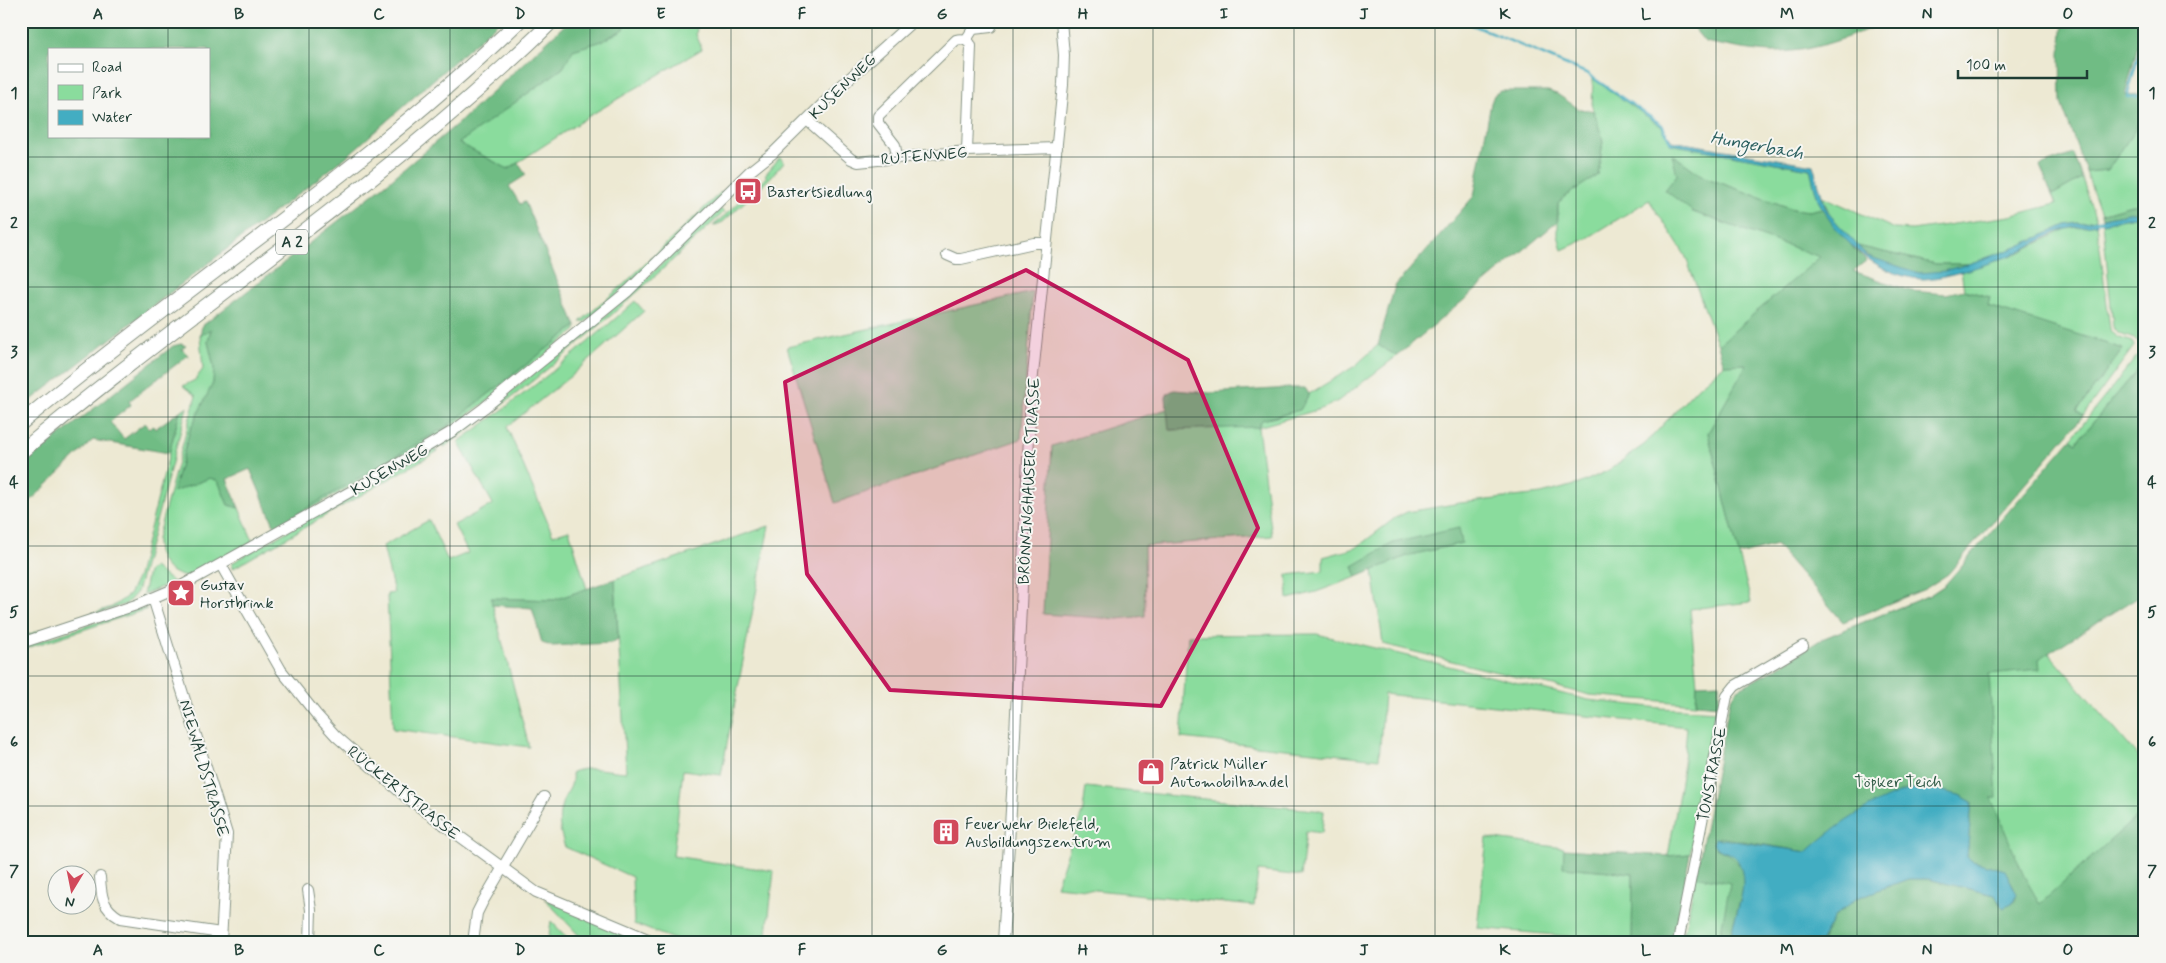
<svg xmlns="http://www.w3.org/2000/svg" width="2166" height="963" viewBox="0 0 2166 963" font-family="Mynerve,sans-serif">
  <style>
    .green { fill: #8adc9d; stroke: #548c68 }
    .forest { fill: #6fbc84; stroke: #477c5c; fill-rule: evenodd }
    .water { fill: #43adc2; stroke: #31757b }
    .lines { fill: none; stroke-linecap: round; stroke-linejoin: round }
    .stream { stroke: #43adc2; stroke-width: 2.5 }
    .minor-casing { stroke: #869384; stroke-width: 12 }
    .highway-casing { stroke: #869384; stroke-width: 16 }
    .minor { stroke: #fff; stroke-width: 10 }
    .highway { stroke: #fff; stroke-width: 14 }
    .marked { fill: #c2185b; fill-opacity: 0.2; stroke: #c2185b; stroke-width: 4; stroke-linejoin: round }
    .grid { fill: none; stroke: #1f3d34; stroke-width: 1; stroke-opacity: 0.55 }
    .labels { text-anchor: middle; stroke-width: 4; stroke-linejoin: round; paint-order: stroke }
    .shield { fill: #f6f6f2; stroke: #60746d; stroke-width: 1 }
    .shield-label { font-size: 15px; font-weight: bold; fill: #1f3d34 }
    .street-label { font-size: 16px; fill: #1f3d34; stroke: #f6f6f2 }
    .poi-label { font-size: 16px; fill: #1f3d34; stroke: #f6f6f2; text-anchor: start }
    .park-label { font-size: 16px; fill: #345d49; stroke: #f6f6f2 }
    .water-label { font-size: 18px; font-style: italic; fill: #2a5f5f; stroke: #f6f6f2 }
    .neatline { fill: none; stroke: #1f3d34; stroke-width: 2 }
    .grid-label { font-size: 16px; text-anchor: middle; font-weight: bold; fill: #1f3d34 }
  </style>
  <rect width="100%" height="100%" fill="#f6f6f2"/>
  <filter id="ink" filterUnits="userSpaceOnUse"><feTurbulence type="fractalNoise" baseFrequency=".02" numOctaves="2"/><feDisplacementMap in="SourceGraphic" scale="10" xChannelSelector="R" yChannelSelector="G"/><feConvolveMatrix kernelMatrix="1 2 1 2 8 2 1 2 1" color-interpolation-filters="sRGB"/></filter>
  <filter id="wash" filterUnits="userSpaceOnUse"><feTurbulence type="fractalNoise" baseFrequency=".0096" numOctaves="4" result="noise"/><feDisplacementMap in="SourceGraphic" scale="20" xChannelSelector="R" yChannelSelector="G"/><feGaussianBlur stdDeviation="1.12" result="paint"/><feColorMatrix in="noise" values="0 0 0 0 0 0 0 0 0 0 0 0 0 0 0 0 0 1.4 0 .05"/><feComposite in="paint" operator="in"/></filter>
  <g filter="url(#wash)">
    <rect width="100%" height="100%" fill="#ede9d3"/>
    <g class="green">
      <polygon points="637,21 698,21 696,34 702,49 589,116 508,169 458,143 563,68 572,50 602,41 626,25"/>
      <polygon points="1593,79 1662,127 1671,144 1810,169 1823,208 1809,211 1793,209 1704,177 1673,155 1677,175 1693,212 1821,257 1718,345 1685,255 1649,200 1586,239 1562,250 1558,235 1558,204 1564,197 1598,174 1603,141 1592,107"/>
      <polygon points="2145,115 2145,201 2101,214 2086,172 2107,170"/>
      <polygon points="780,157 784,162 770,178 723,222 713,226 767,177 765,175"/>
      <polygon points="2082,178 2096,220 2066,225 2015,248 1968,264 1936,264 1857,246 1830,215 1822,196 1895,229 1912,230 2010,216 2056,204 2052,195"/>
      <polygon points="721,192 723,195 626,287 585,322 580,322 623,285"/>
      <path d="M721,209L724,212C635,296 545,377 444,447L443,444L578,339L627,297L713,215Z"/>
      <path d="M2145,215V341L2140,343C2132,335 2119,338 2113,327L2103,223Z"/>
      <polygon points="2097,224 2110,329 2117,337 2132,342 2134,346 2083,416 2077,411 2123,349 1987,306 1990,297 1964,290 1961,270 2016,254 2066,229"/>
      <polygon points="1033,292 1021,439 835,503 787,347"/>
      <path d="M635,301L644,311L572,375L507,427L553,535L569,530L587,589L554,600L491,598L529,747L393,729L387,594L394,593L383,546L429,520L448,561L468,553L454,525L493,504L458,442C519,399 579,352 635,301Z"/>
      <polygon points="576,326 576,330 486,402 430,441 278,527 275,527 449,425"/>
      <path d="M211,328L208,342L214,367L213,383L190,430L173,492L210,478L218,480L228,505L239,508L252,539L251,543L187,577C167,574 156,559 157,539L196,396L183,386L195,380L203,369L200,336Z"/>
      <path d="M1378,345L1397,356L1338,401L1324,408L1258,427L1272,536L1144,546L1145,616L1118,619L1043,614L1052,446L1167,409L1170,430L1259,423L1262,420C1281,416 1300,413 1309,394L1355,366Z"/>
      <polygon points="2145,346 2145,361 2076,443 2071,439"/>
      <polygon points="1748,364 1708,433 1751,602 1690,609 1697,684 1696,704 1590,695 1383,644 1373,570 1407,556 1461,543 1458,529 1353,566 1357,577 1316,592 1288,599 1287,575 1323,571 1323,557 1356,548 1395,518 1407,512 1460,503 1541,494 1579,484 1609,470 1645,444 1698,387 1724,365"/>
      <polygon points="187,407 137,592 126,604 21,639 21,637 112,607 129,595 138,576 180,411"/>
      <polygon points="431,449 438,451 232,569 232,563"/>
      <path d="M769,526L721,775L683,770L673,856L774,871L766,942H681L634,924L632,877L565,847C560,833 557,819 562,804C566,790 574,789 572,772C590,765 607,771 626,772L615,579Z"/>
      <polygon points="154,567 173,582 143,595 148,572"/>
      <polygon points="1945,585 2038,659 2048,652 2145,764 2145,942 1682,942 1706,828 1758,678 1772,671 1822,639 1930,595"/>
      <polygon points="141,608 147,609 21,650 21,647"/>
      <polygon points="1317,634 1588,700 1660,708 1719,711 1705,793 1690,854 1668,856 1683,770 1687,727 1384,694 1379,759 1181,738 1188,635"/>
      <polygon points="1086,787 1324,811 1322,833 1306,831 1301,876 1258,871 1254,906 1056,886 1083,810"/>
      <polygon points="1487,838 1564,848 1564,867 1633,873 1632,942 1477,928"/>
      <polygon points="545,899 637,940 637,942 585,942"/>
      <polygon points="551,921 570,941 571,942 548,942"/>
    </g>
    <g class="forest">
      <path d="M21,21H500L346,157L21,408ZM49,49H209V136H49Z"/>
      <polygon points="569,21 637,21 626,25 624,29 602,41 573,50 563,68 459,143 508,169 518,163 526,175 509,186 520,204 525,202 576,326 449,425 275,527 250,469 227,479 239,508 228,505 218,481 210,478 173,492 190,430 213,383 214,367 208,342 211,329 200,336 202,326 386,184 463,119"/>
      <polygon points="701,21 780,21 710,26"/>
      <path d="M1688,21H1887C1851,37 1810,53 1771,52C1749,51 1727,46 1705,42Z"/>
      <polygon points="2063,21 2144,21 2125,95 2145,94 2145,115 2108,170 2086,172 2061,103 2060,54"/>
      <polygon points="1500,91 1548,91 1557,94 1579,109 1594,111 1603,141 1598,175 1564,197 1558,204 1557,222 1397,356 1378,345 1395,286 1474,196 1491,103 1494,95"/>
      <polygon points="1672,154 1704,177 1793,209 1809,211 1823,208 1854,249 1867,260 1853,271 1911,291 1946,294 1964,290 1990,297 1988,306 2123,349 2077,411 2083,416 1948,574 1925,589 1843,622 1776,545 1739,555 1708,433 1747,364 1724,365 1718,345 1820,257 1693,212 1665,190 1677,175"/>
      <polygon points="2073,154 2082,178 2052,195 2040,166"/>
      <polygon points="2145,201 2145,210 2102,218 2101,214"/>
      <path d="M1857,246L1936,264H1968C1956,268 1943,273 1931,273C1906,274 1873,263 1857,246Z"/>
      <polygon points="181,344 186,346 182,349 190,357 187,356 129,401 131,405 110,422 124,439 145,423 150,428 153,426 155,429 180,411 169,453 93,440 21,510 21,466 173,346"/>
      <path d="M2145,361V592L2039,659L2040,669L1989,674L1997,798H1991L2024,876L2040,904L2136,817L2145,828V942H1821L1834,917L1857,898L1908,879H1928L1995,895L2000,905L2012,904L2016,899L2014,887L2004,870L1972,861L1967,857L1972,802L1959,795L1926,787L1906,789L1853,817L1807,852L1719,837L1715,848C1766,867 1733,904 1730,942H1719L1730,883L1696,876L1730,700L1738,689L1772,671L1822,639L1930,595L1945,585L2071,439L2076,443Z"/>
      <polygon points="1291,388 1305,388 1309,394 1300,410 1262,420 1258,427 1169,430 1166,397 1168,393 1174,390 1210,393"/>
      <polygon points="1459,528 1462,543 1407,556 1357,577 1353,566 1393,543"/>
      <polygon points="615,579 618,639 611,643 552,646 542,643 532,608 492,605 491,598 554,600"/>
      <polygon points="1719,683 1719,706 1696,704 1697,684"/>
      <polygon points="1564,849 1668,856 1690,854 1673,942 1632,942 1633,873 1563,867"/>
    </g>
    <g class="water">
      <path d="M1669,135L1672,141L1813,165L1825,206L1830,215L1867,256L1919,273L1945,271L1968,264L2015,248L2066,225L2096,220L2097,224C2087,226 2077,226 2067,229C2050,233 2033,246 2016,253C1996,262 1941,280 1921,279C1878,276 1837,239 1819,202C1815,192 1813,180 1810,169L1670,144Z"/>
      <polygon points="2145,210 2145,215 2103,223 2102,218"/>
      <path d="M1926,787L1959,795L1972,802L1967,857L1972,861L2005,870L2017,894L2012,904L2003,908L1995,895L1928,879H1908L1857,898L1834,917L1820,942H1730C1732,916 1752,888 1738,861C1733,851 1719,853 1713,844L1715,838L1807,852C1834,826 1889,789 1926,787Z"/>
    </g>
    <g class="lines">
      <g class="stream">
        <polyline points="1455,21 1468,23 1586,73 1662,125 1671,143"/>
        <polyline points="2145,30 2127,97 2145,96"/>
        <polyline points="2093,222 2105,220"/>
      </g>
    </g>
  </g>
  <g filter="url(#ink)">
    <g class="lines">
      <defs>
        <g id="minor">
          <polyline points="966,40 973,29 991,27"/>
          <polyline points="807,120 851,159 858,162 967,151 1057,148"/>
          <path d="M897,157L895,145L878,123V116L956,40C962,38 969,40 971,46L967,151"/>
          <polyline points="947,255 956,259 961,259 1034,243 1045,243"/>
          <polyline points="221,565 281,670 316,714 336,736 407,798 536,892 655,942"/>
          <polyline points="153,598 227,834 221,942"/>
          <polyline points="21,643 136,605 183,585 364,484 453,431 484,408 628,291 749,172 773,153 841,86 913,21"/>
          <path d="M100,877C101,895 102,908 120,918L221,933"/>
          <polyline points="308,890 311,910 310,942"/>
          <polyline points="473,942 477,913 482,903 544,797"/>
          <polyline points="1003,942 1013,777 1031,394 1063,85 1064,55 1061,21"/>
          <polyline points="1678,942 1727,696 1735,686 1803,646"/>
        </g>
        <g id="highway">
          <path d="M21,423C185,286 365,170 519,21"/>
          <path d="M21,452C163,332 317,229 457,108C489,80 522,52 552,21"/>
        </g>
      </defs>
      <use href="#minor" class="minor-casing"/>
      <use href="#highway" class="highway-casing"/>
      <use href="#minor" class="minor"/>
      <use href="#highway" class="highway"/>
    </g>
  </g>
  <path class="marked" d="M1026,270L1188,360L1258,528L1161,706L890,690L807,574L785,382Z"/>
  <path class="grid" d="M168,21V49M309,21V942M450,21V942M590,21V942M731,21V942M872,21V942M1013,21V942M1153,21V942M1294,21V942M1435,21V942M1576,21V942M1716,21V942M1857,21V942M1998,21V942M168,136V942M21,157H2145M21,287H2145M21,417H2145M21,546H2145M21,676H2145M21,806H2145"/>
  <defs>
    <symbol id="bus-square" viewBox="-11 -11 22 22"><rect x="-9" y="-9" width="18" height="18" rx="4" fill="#d1495b" stroke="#f6f6f2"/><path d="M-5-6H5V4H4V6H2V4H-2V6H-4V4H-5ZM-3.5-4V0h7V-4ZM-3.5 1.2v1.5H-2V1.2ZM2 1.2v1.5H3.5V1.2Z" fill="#fff"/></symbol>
    <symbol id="sight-square" viewBox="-11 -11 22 22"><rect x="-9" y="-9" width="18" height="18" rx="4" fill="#d1495b" stroke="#f6f6f2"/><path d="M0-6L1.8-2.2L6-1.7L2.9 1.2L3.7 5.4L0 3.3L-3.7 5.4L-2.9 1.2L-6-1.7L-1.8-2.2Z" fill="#fff"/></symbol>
    <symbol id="shop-square" viewBox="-11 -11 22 22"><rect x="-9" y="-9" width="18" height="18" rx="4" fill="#d1495b" stroke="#f6f6f2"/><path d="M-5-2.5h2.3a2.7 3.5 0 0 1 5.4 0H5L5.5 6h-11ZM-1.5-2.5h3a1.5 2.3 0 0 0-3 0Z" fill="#fff"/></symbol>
    <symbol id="building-square" viewBox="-11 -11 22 22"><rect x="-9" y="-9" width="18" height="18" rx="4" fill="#d1495b" stroke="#f6f6f2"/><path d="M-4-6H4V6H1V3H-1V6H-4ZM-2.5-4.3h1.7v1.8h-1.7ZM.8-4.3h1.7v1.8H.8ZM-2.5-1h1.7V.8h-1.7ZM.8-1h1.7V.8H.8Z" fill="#fff"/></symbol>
  </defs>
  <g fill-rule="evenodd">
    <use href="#bus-square" x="732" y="175" width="32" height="32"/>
    <use href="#sight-square" x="165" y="577" width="32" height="32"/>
    <use href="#shop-square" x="1135" y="756" width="32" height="32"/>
    <use href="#building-square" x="930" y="816" width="32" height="32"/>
  </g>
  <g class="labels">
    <rect class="shield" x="276" y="229.5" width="32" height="25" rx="4"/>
    <g class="shield-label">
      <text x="292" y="247">A 2</text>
    </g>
    <g class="street-label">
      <text transform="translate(842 86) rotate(-44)" y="6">KUSENWEG</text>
      <text transform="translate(924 155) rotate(-5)" y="6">RUTENWEG</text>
      <text transform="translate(389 469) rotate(-30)" y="6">KUSENWEG</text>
      <text transform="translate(1028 481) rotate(-87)" y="6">BRÖNNINGHAUSER STRASSE</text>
      <text transform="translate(205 768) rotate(74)" y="6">NIEWALDSTRASSE</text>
      <text transform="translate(1711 774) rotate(-79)" y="6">TONSTRASSE</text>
      <text transform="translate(404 792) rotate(39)" y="6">RÜCKERTSTRASSE</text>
    </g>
    <g class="poi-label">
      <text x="767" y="197">Bastertsiedlung</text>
      <text x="200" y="590">Gustav<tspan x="200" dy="18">Horstbrink</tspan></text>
      <text x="1170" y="769">Patrick Müller<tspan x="1170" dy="18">Automobilhandel</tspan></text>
      <text x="965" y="829">Feuerwehr Bielefeld,<tspan x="965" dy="18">Ausbildungszentrum</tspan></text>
    </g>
    <g class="park-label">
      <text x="1898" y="787">Töpker Teich</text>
    </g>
    <g class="water-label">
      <text transform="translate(1757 145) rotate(10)" y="6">Hungerbach</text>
    </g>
  </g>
  <rect width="2166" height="963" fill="none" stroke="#f6f6f2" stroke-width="55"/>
  <rect x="48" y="48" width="162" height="90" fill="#f6f6f2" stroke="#a0aca6"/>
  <rect x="58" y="64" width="25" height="8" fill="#ffffff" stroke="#a0aca6"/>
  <text x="92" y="72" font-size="15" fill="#1f3d34">Road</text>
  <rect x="58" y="85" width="25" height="15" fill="#8adc9d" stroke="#a0aca6"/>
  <text x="92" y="98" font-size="15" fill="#1f3d34">Park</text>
  <rect x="58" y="110" width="25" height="15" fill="#43adc2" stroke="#a0aca6"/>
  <text x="92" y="122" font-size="15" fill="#1f3d34">Water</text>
  <g transform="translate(72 890) rotate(190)"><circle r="24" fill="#f6f6f2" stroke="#a0aca6"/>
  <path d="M0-4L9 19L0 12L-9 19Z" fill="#d1495b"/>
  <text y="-8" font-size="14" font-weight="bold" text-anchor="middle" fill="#1f3d34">N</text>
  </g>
  <path d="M1958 70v8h129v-8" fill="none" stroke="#1f3d34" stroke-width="2.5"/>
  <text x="1966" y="70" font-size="15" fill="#1f3d34" stroke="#f6f6f2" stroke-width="4" paint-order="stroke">100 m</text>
  <rect x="28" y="28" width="2110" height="908" class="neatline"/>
  <g class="grid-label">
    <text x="98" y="19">A</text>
    <text x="239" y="19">B</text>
    <text x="379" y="19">C</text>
    <text x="520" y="19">D</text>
    <text x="661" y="19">E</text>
    <text x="802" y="19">F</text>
    <text x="942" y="19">G</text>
    <text x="1083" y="19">H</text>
    <text x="1224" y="19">I</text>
    <text x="1364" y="19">J</text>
    <text x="1505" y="19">K</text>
    <text x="1646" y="19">L</text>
    <text x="1787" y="19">M</text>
    <text x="1927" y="19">N</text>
    <text x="2068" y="19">O</text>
    <text x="14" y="98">1</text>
    <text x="2152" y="98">1</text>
    <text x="14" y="228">2</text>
    <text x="2152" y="228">2</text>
    <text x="14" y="357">3</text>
    <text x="2152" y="357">3</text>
    <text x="14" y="487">4</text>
    <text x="2152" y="487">4</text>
    <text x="14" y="617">5</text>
    <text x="2152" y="617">5</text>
    <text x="14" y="747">6</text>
    <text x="2152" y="747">6</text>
    <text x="14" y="876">7</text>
    <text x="2152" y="876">7</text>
    <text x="98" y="955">A</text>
    <text x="239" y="955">B</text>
    <text x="379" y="955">C</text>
    <text x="520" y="955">D</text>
    <text x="661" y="955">E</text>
    <text x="802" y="955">F</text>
    <text x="942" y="955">G</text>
    <text x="1083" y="955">H</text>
    <text x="1224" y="955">I</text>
    <text x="1364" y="955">J</text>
    <text x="1505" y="955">K</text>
    <text x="1646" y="955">L</text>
    <text x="1787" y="955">M</text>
    <text x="1927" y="955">N</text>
    <text x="2068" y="955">O</text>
  </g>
</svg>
